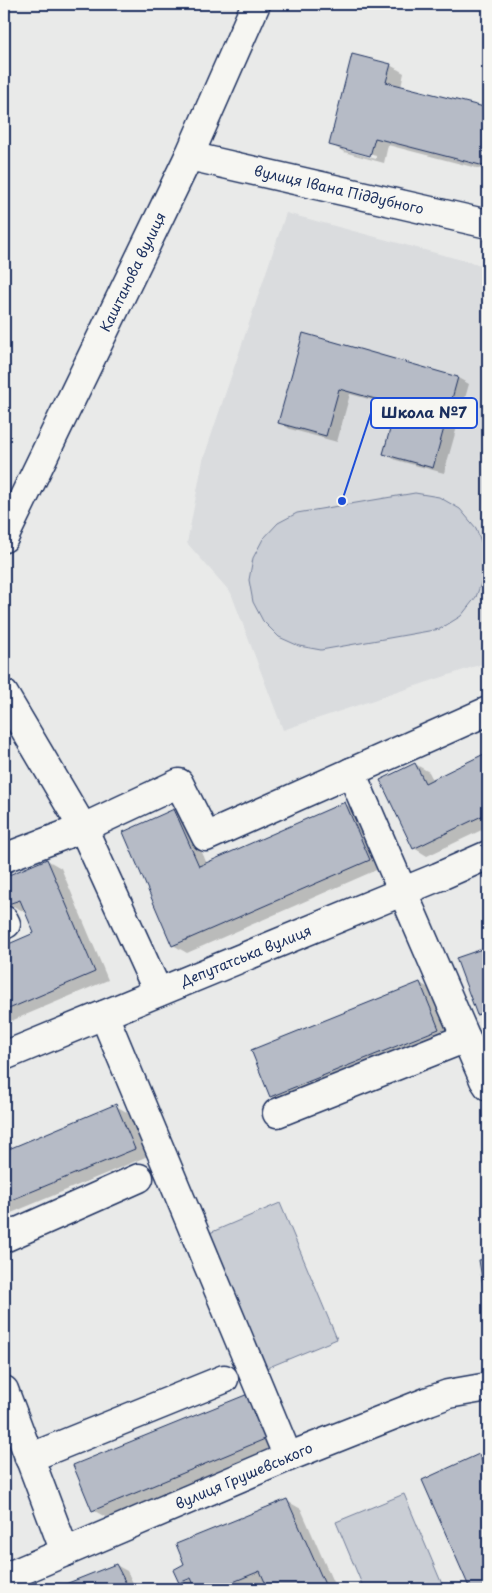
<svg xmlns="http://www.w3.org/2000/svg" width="492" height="1593" viewBox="0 0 492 1593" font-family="'Playpen Sans',sans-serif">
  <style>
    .built { fill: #dadcde }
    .green { fill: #caced5; stroke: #727e9a }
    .shadow { fill: #0003; fill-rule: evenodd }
    .building { fill: #b6bbc6; stroke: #1b2f5e }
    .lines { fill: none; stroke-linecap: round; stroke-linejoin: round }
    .minor-casing { stroke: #1b2f5e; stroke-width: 31 }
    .minor { stroke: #f6f6f2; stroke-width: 28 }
    .labels { text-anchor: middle; stroke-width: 4; stroke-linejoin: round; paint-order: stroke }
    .street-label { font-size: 14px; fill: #1b2f5e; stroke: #f6f6f2 }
    .leader { fill: none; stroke: #1d4ed8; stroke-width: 2 }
    .callout-dot { fill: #1d4ed8; stroke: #f6f6f2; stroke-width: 2 }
    .callout { fill: #f6f6f2; stroke: #1d4ed8; stroke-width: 2 }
    .callout-label { font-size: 15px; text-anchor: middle; font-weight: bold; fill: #1b2f5e }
  </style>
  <rect width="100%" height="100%" fill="#e9eae9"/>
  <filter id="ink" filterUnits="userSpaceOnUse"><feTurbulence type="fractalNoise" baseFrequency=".02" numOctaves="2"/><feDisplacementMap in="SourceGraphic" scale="10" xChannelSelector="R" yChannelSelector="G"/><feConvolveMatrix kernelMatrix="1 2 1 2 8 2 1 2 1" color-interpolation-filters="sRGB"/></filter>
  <g filter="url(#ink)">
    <polygon class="built" points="286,213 488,267 488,662 283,730 231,593 187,543 203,460"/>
    <g class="green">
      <polygon points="415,493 439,497 460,509 476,528 484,550 484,575 476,597 461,616 440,629 321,650 299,646 279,637 263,621 253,602 249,580 253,558 263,539 278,523 297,513"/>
      <polygon points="280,1203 337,1339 262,1370 205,1235"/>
      <polygon points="404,1494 444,1589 364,1589 336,1522"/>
    </g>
    <g class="shadow">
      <path d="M390,65L404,73L401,87L488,110V171L388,145L384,163L344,152L330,144ZM343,147L376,156V159L343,150Z"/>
      <polygon points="304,335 458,378 469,384 444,473 396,460 385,454 398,407 350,394 337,442 290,429 279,422"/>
      <polygon points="488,754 488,827 427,856 414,848 415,764 429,772 433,780"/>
      <polygon points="345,804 359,812 383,867 187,953 173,945 174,811 188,819 207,864"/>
      <polygon points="47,860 61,868 108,980 4,1024 4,947 35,934 26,910 23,911 9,904 4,891 4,879"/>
      <polygon points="488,949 488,1010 482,1012 482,1015 488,1012 488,1018 486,1019 478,1014 458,959"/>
      <polygon points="420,983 434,991 452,1037 284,1104 271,1096"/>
      <polygon points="116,1106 130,1114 148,1156 4,1216 4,1152"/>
      <polygon points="248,1395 278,1446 107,1518 93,1510"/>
      <polygon points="479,1456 487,1460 488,1463 488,1589 471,1589 424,1481"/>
      <path d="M287,1501L301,1509L336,1589H270L266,1581L247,1589H192L180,1582ZM197,1576L186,1581V1578Z"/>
      <polygon points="116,1565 127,1571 136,1589 57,1589"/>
    </g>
    <g class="building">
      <polygon points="352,54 391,64 386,82 488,108 488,167 375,138 370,156 329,145"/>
      <polygon points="303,333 458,377 433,468 383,454 397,405 339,389 326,436 278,423"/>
      <polygon points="488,752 488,813 413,849 380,780 415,763 425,783"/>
      <polygon points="345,802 370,860 172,946 123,832 174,809 199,866"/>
      <polygon points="47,859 95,972 4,1011 4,946 34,933 20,900 8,904 4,894 4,877"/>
      <polygon points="488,947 488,1011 477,1015 456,958"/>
      <polygon points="420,982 439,1029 270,1097 251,1050"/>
      <polygon points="116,1104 135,1149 4,1203 4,1151"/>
      <polygon points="488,1259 488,1304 486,1304 479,1260"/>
      <polygon points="248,1394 265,1439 92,1511 73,1465"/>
      <polygon points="479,1454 488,1475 488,1589 470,1589 422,1480"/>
      <polygon points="287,1499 327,1589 268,1589 260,1571 216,1589 196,1589 191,1578 179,1583 173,1570 184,1564 176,1544"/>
      <polygon points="116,1564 129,1589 53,1589"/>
    </g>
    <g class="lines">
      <defs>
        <g id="minor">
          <polyline points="189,156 488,224"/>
          <polyline points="4,538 189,156 256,4"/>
          <polyline points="4,694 83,828 158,992"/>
          <polyline points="351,772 466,1038 484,1080 488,1086"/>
          <polyline points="4,858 83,828 179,783 206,837 488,711"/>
          <polyline points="4,920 6,924 4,925"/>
          <polyline points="104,1015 288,1457"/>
          <polyline points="4,1056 438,877 488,855"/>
          <polyline points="277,1113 466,1038"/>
          <polyline points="4,1238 139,1178"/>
          <polyline points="4,1390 65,1552"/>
          <polyline points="29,1458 224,1379"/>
          <polyline points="4,1578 288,1457 429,1401 448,1394 488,1387"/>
        </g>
      </defs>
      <use href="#minor" class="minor-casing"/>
      <use href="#minor" class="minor"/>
    </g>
  </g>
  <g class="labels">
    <g class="street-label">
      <text transform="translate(339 190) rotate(13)" y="5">вулиця Івана Піддубного</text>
      <text transform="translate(133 272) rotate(-64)" y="5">Каштанова вулиця</text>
      <text transform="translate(246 956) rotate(-22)" y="5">Депутатська вулиця</text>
      <text transform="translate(244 1476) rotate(-23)" y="5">вулиця Грушевського</text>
    </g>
  </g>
  <path class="leader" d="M342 501L371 413"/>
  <circle class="callout-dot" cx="342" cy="501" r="5"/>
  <rect class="callout" x="371" y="398" width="106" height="30" rx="5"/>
  <g class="callout-label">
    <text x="424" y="418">Школа №7</text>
  </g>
  <rect width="492" height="1593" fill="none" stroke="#f6f6f2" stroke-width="20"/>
  <rect x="10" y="10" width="472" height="1573" fill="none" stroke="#1b2f5e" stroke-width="2" filter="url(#ink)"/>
</svg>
